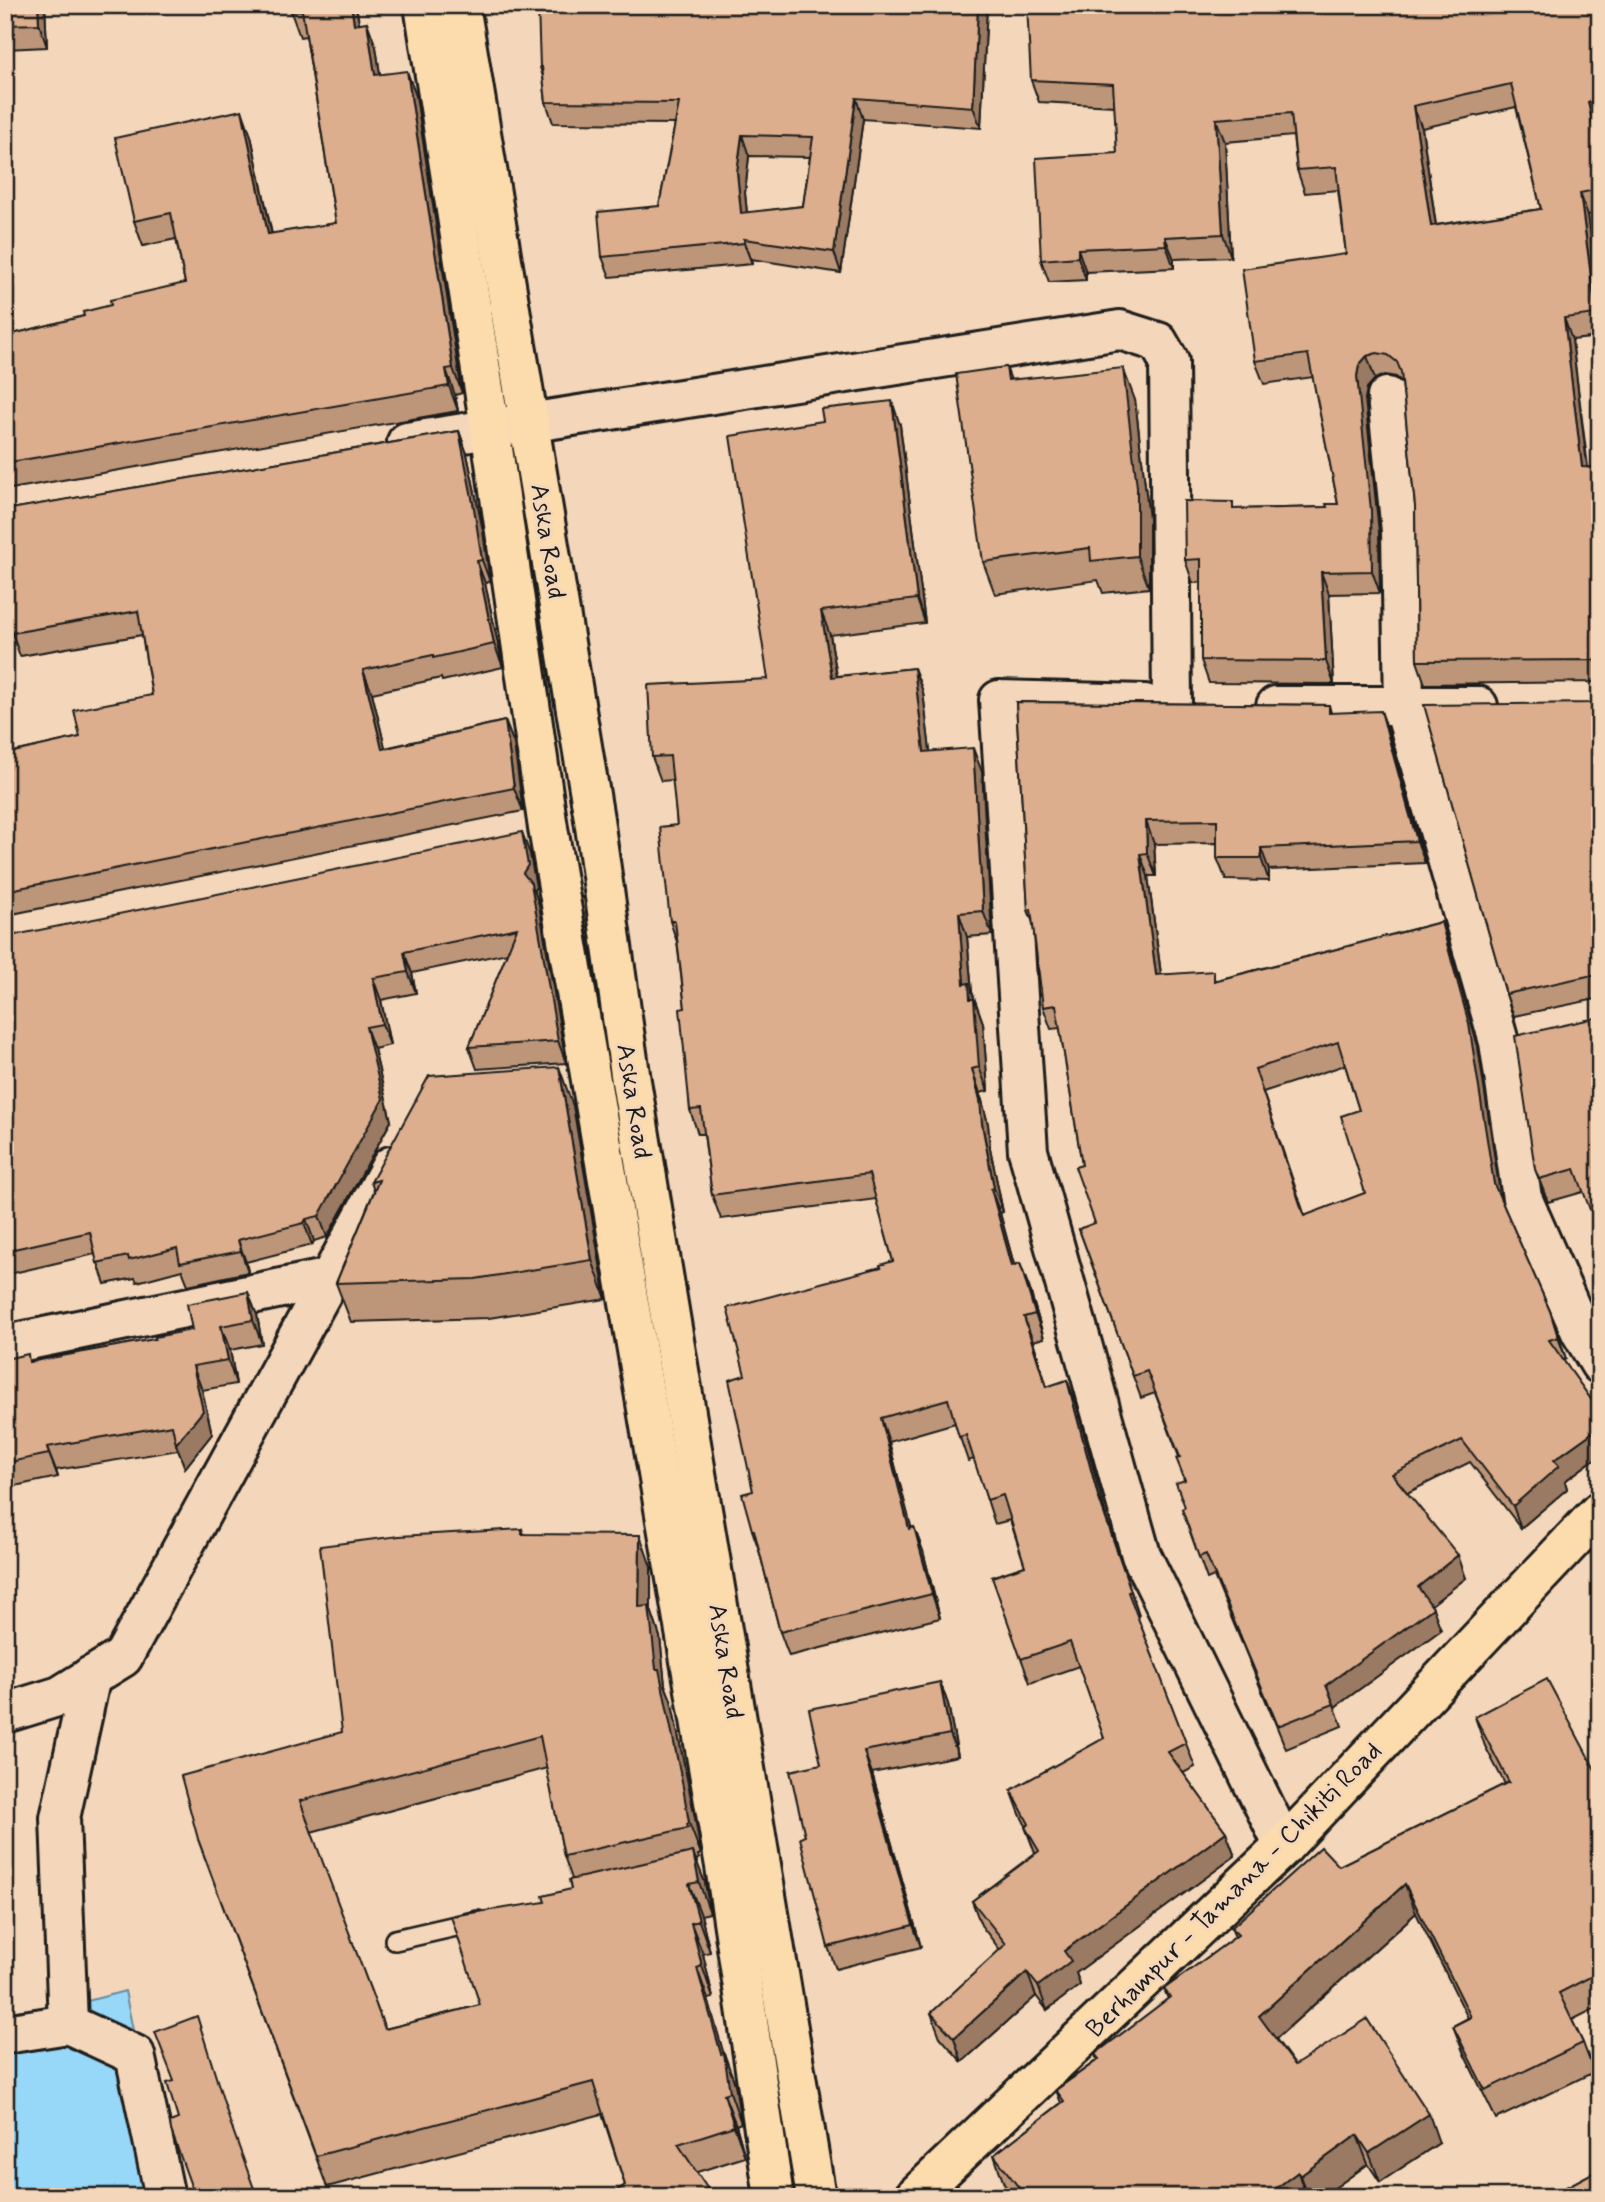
<svg xmlns="http://www.w3.org/2000/svg" width="1605" height="2202" viewBox="0 0 1605 2202" font-family="Mynerve,sans-serif">
  <style>
    .water { fill: #97d7f8; stroke: #668ca0; stroke-width: 2 }
    .lines { fill: none; stroke-linecap: round; stroke-linejoin: round }
    .service-casing { stroke: #1c1c1c; stroke-width: 24 }
    .minor-casing { stroke: #1c1c1c; stroke-width: 44 }
    .primary-casing { stroke: #1c1c1c; stroke-width: 44 }
    .trunk-casing { stroke: #1c1c1c; stroke-width: 44 }
    .service { stroke: #f4d7ba; stroke-width: 19 }
    .minor { stroke: #f4d7ba; stroke-width: 38 }
    .primary { stroke: #fcdcac; stroke-width: 38 }
    .trunk { stroke: #fcdcac; stroke-width: 38 }
    .wall { fill: #bd9679; stroke: #1c1c1c; stroke-width: 2; fill-rule: evenodd }
    .shaded-wall { fill: #9a7a63; stroke: #1c1c1c; stroke-width: 2 }
    .building { fill: #dcae8d; stroke: #1c1c1c; stroke-width: 2; fill-rule: evenodd }
    .labels { text-anchor: middle; stroke-width: 6; stroke-linejoin: round; paint-order: stroke }
    .street-label { font-size: 26px; fill: #1c1c1c; stroke: #f4d7ba }
  </style>
  <rect width="100%" height="100%" fill="#f4d7ba"/>
  <filter id="ink" filterUnits="userSpaceOnUse"><feTurbulence type="fractalNoise" baseFrequency=".0143" numOctaves="2"/><feDisplacementMap in="SourceGraphic" scale="14" xChannelSelector="R" yChannelSelector="G"/><feConvolveMatrix kernelMatrix="1 2 1 2 8 2 1 2 1" color-interpolation-filters="sRGB"/></filter>
  <g filter="url(#ink)">
    <polygon class="water" points="125,1991 167,2197 5,2197 5,2023"/>
    <g class="lines">
      <defs>
        <polyline id="service" points="395,1940 478,1921"/>
        <g id="minor">
          <polyline points="1387,397 1401,531 1404,707 1499,1042 1522,1198 1581,1332 1600,1364"/>
          <polyline points="407,442 1120,330 1158,342 1169,361 1172,705"/>
          <polyline points="1145,704 999,700 1028,1151 1141,1555 1284,1846"/>
          <polyline points="1276,706 1478,706"/>
          <polyline points="5,1345 330,1278"/>
          <polyline points="5,1713 60,1696 123,1657 391,1166"/>
          <polyline points="68,2024 60,1818 91,1676"/>
          <polyline points="5,2034 68,2024 135,2055 165,2197"/>
        </g>
        <polyline id="primary" points="914,2197 1284,1846 1600,1511"/>
        <g id="trunk">
          <polyline points="424,5 490,428 548,828 725,1866 774,2197"/>
          <polyline points="460,5 594,819 631,1081 816,2197"/>
        </g>
      </defs>
      <use href="#service" class="service-casing"/>
      <use href="#minor" class="minor-casing"/>
      <use href="#primary" class="primary-casing"/>
      <use href="#trunk" class="trunk-casing"/>
      <use href="#service" class="service"/>
      <use href="#minor" class="minor"/>
      <use href="#primary" class="primary"/>
      <use href="#trunk" class="trunk"/>
    </g>
    <g class="wall">
      <polygon points="5,5 45,5 47,47 5,49"/>
      <polygon points="290,5 356,5 359,23 376,47 380,75 416,96 462,393 455,395 458,411 5,490 5,336 84,316 111,305 185,283 176,239 143,246 134,221 251,136 272,234 336,223 306,36 300,37 291,12"/>
      <path d="M987,5L981,128L863,119L841,273L751,259L752,264L610,277L602,257L659,206L675,124L553,123L546,102L543,77L540,67ZM749,156L810,157L803,206L747,213L745,193Z"/>
      <path d="M1600,5V123L1596,124L1600,142V213L1588,215L1600,303V337L1572,340L1588,467L1600,468V682L1425,684L1417,661L1415,506L1402,382L1396,377L1385,375L1375,379L1367,388L1365,399L1379,532L1380,593L1329,594L1334,684L1209,683L1201,660V582L1193,583L1185,560L1235,509L1327,507L1338,504L1313,377L1264,384L1255,361L1346,254L1338,190L1305,193L1297,170L1293,136L1225,142L1231,257L1174,259V268L1086,272V280L1049,282L1041,260L1117,153L1115,106L1039,102L1031,80ZM1516,107L1541,209L1436,225L1422,128Z"/>
      <polygon points="1006,367 1011,380 1135,400 1149,519 1149,588 1103,593 1098,580 995,594 983,562"/>
      <polygon points="900,425 925,623 830,635 837,676 914,668 923,692 930,752 982,772 992,935 967,937 972,992 983,1023 988,1091 980,1093 988,1124 990,1148 1003,1212 1000,1213 1014,1265 1029,1287 1044,1338 1033,1341 1047,1387 1067,1380 1076,1404 1107,1520 1139,1615 1137,1616 1195,1767 1183,1773 1226,1832 1235,1856 1076,1973 1080,1985 1047,2010 1036,1996 962,2062 940,2037 931,2013 1000,1950 981,1925 972,1901 1035,1853 1025,1827 1026,1826 1020,1814 1011,1790 1104,1738 1079,1666 1030,1683 992,1577 1025,1566 1010,1520 995,1524 974,1459 968,1461 955,1423 889,1442 911,1528 914,1527 923,1551 940,1618 789,1656 780,1632 759,1550 752,1530 753,1491 745,1375 881,1267 893,1261 876,1199 721,1219 712,1195 704,1134 698,1134 690,1110 685,1008 677,942 670,921 677,825 673,780 661,781 652,757 768,679"/>
      <polygon points="459,431 467,454 483,531 490,582 485,583 503,667 442,681 441,678 372,693 385,748 505,721 514,744 523,811 12,914 5,895 5,754 80,737 152,695 142,635 20,656 12,633 5,634 5,510"/>
      <polygon points="1600,701 1600,999 1596,999 1514,1016 1506,994 1593,703"/>
      <path d="M1016,702L1329,705L1331,713L1389,733L1425,863L1269,870V881L1226,880L1217,858V843L1154,844L1156,876H1148L1161,974L1217,980L1441,922L1449,945L1478,1047L1501,1201L1550,1311L1566,1359L1563,1360L1600,1412V1455L1565,1481L1567,1489L1521,1528L1470,1462L1407,1493L1466,1578L1431,1605L1441,1630L1335,1707L1342,1726L1286,1749L1214,1576L1207,1579L1182,1509L1185,1508L1184,1480L1179,1457L1155,1393L1141,1398L1079,1229L1095,1223L1082,1165L1060,1028L1051,1029L1043,1007L1033,923L1028,910ZM1345,1065L1359,1110L1365,1193L1305,1216L1263,1092Z"/>
      <polygon points="530,854 536,887 534,890 539,905 566,1063 477,1069 469,1047 507,953 412,973 416,993 381,1000 390,1045 374,1049 391,1121 327,1237 314,1241 312,1245 246,1262 248,1272 188,1285 182,1270 137,1282 135,1278 105,1284 95,1254 5,1275 5,1170"/>
      <polygon points="1597,1019 1583,1192 1548,1202 1535,1169"/>
      <polygon points="573,1106 606,1299 489,1318 351,1322 336,1283 374,1191 371,1182"/>
      <polygon points="257,1315 262,1344 230,1350 236,1384 202,1390 212,1434 185,1468 178,1450 56,1470 58,1477 5,1488 5,1359 31,1362 155,1339"/>
      <path d="M522,1529L524,1534L651,1567V1610L660,1637L665,1685L671,1700L695,1818L701,1854L698,1855L699,1859L696,1860L705,1883L710,1913L701,1915L710,1952L703,1954L713,1998L708,1999L723,2053L735,2084L741,2123L736,2125L745,2157L697,2172L625,2185L602,2114L327,2187L198,1839L342,1732ZM547,1768L564,1856L572,1879L571,1889L545,1902L480,2005L385,2029L311,1832Z"/>
      <polygon points="940,1682 948,1704 958,1756 872,1773 921,1947 836,1969 828,1947 805,1836 821,1764"/>
      <polygon points="1475,1717 1600,1779 1600,2006 1572,2020 1583,2043 1594,2072 1496,2119 1464,2054 1453,2026 1468,2018 1416,1913 1276,2039 1295,2065 1439,2143 1380,2182 1368,2164 1322,2197 1014,2197 1004,2184 994,2155 1061,2103 1056,2090 1097,2060 1095,2054 1168,1999 1164,1989 1235,1937 1231,1928 1339,1866 1505,1784 1485,1746"/>
    </g>
    <g class="shaded-wall">
      <polygon points="38,5 45,5 47,47 39,24"/>
      <polygon points="351,5 356,5 363,49 354,24"/>
      <polygon points="978,5 987,5 981,128 973,107"/>
      <polygon points="367,22 376,47 384,101 375,75"/>
      <polygon points="407,71 416,96 462,393 453,368"/>
      <polygon points="856,98 863,119 841,273 834,252"/>
      <polygon points="1588,102 1596,124 1600,142 1600,159"/>
      <polygon points="1413,106 1422,128 1439,248 1431,226"/>
      <polygon points="242,110 251,136 277,260 268,234"/>
      <polygon points="1216,119 1225,142 1231,257 1223,234"/>
      <polygon points="742,135 749,156 745,193 749,234 741,213 737,172"/>
      <polygon points="1580,193 1588,215 1600,303 1600,324 1596,314"/>
      <polygon points="1165,237 1174,259 1174,268 1166,245"/>
      <polygon points="744,239 751,259 752,264 744,243"/>
      <polygon points="1078,249 1086,272 1086,280 1078,257"/>
      <polygon points="1564,318 1572,340 1590,490 1582,467"/>
      <polygon points="1367,356 1375,379 1367,388 1365,399 1379,532 1380,593 1372,571 1357,376 1359,365"/>
      <polygon points="1123,368 1135,400 1149,519 1149,588 1137,556"/>
      <polygon points="446,369 455,395 458,411 449,386"/>
      <polygon points="892,401 900,425 925,623 917,599"/>
      <polygon points="459,431 467,454 483,531 490,582 482,560"/>
      <polygon points="477,561 485,583 503,667 494,644"/>
      <polygon points="1321,572 1329,594 1334,684 1326,661"/>
      <polygon points="821,611 830,635 841,701 832,677"/>
      <polygon points="914,668 923,692 933,776 924,752"/>
      <polygon points="363,670 372,693 391,772 382,749"/>
      <polygon points="1381,711 1389,733 1425,863 1417,841"/>
      <polygon points="505,721 514,744 523,811 514,788"/>
      <polygon points="973,748 982,772 992,935 983,911"/>
      <polygon points="1146,821 1154,844 1156,876 1147,853"/>
      <polygon points="522,832 530,854 536,887 534,890 539,905 566,1063 558,1041 523,873"/>
      <polygon points="1261,848 1269,870 1269,881 1261,858"/>
      <polygon points="1140,854 1148,876 1164,997 1156,975"/>
      <polygon points="959,913 967,937 972,992 983,1023 988,1091 979,1067 964,984"/>
      <polygon points="1441,922 1449,945 1478,1047 1502,1207 1494,1184"/>
      <polygon points="404,952 412,973 416,993 408,972"/>
      <polygon points="373,978 381,1000 390,1045 382,1024"/>
      <polygon points="366,1027 374,1049 391,1121 327,1237 319,1216"/>
      <polygon points="559,1067 573,1106 606,1299 592,1260"/>
      <polygon points="972,1069 980,1093 988,1124 990,1148 1003,1212 994,1188"/>
      <polygon points="991,1189 1000,1213 1021,1290 1012,1266"/>
      <polygon points="306,1219 314,1241 312,1245 304,1223"/>
      <polygon points="238,1240 246,1262 248,1272 241,1251"/>
      <polygon points="1020,1263 1029,1287 1044,1338 1035,1314"/>
      <polygon points="248,1292 257,1315 262,1344 253,1320"/>
      <polygon points="1550,1311 1558,1334 1566,1359 1558,1337"/>
      <polygon points="1024,1317 1033,1341 1054,1411 1046,1387"/>
      <polygon points="221,1326 230,1350 236,1384 228,1360"/>
      <polygon points="193,1366 202,1390 212,1434 185,1468 176,1444"/>
      <polygon points="1067,1380 1076,1404 1107,1520 1139,1615 1098,1496"/>
      <polygon points="881,1418 889,1442 918,1553 909,1529"/>
      <polygon points="1600,1427 1600,1455 1565,1481 1567,1489 1521,1528 1513,1506 1554,1460"/>
      <polygon points="47,1447 56,1470 58,1477 49,1454"/>
      <polygon points="914,1527 923,1551 940,1618 932,1594"/>
      <polygon points="640,1535 651,1567 651,1610 660,1637 665,1685 671,1700 695,1818 701,1854 689,1823 656,1669 639,1607"/>
      <polygon points="1458,1555 1466,1578 1426,1609 1418,1587"/>
      <polygon points="1433,1608 1441,1630 1335,1707 1326,1685"/>
      <polygon points="940,1682 948,1704 958,1756 950,1734"/>
      <polygon points="864,1751 872,1773 921,1947 913,1925"/>
      <polygon points="1226,1832 1235,1856 1076,1973 1080,1985 1047,2010 1038,1986 1064,1951"/>
      <polygon points="693,1852 705,1883 710,1913 699,1882"/>
      <polygon points="689,1884 701,1915 710,1952 699,1921"/>
      <polygon points="1405,1884 1416,1913 1269,2045 1259,2016"/>
      <polygon points="691,1923 703,1954 713,1998 702,1966"/>
      <polygon points="697,1968 708,1999 725,2058 724,2053 735,2084 741,2123 730,2092"/>
      <polygon points="1027,1972 1036,1996 962,2062 954,2038"/>
      <polygon points="724,2094 736,2125 745,2157 734,2126"/>
      <polygon points="1429,2114 1439,2143 1380,2182 1369,2153"/>
      <polygon points="1357,2135 1368,2164 1322,2197 1308,2197 1300,2176"/>
      <polygon points="1298,2172 1306,2197 1264,2197"/>
    </g>
    <g class="building">
      <polygon points="5,5 38,5 39,24 5,25"/>
      <polygon points="290,5 351,5 354,24 367,22 375,75 407,71 453,368 446,369 449,386 5,463 5,336 84,316 83,312 111,305 110,300 185,283 171,213 134,221 115,138 242,110 268,234 336,223 302,10 291,12"/>
      <path d="M538,5H978L973,107L856,98L834,252L744,239V243L602,257L598,212L659,206L679,103L546,102L542,67H540ZM742,135L813,137L803,206L741,213L737,172Z"/>
      <path d="M1027,5H1600V98L1588,102L1600,159V189L1580,193L1596,314L1564,318L1582,467L1600,468V662L1592,660L1417,661L1415,506L1401,372L1397,362L1388,355L1377,353L1367,356L1359,365L1357,376L1371,510L1372,571L1321,572L1326,661L1201,660V559L1185,560L1184,501L1233,502V509L1327,507L1326,504H1338L1308,354L1255,361L1242,269L1346,254L1336,167L1297,170L1291,113L1216,119L1223,234L1165,237L1166,245L1078,249V257L1041,260L1036,158L1117,153L1113,84L1031,80ZM1511,84L1541,209L1431,226L1413,106Z"/>
      <polygon points="1006,367 1008,380 1123,368 1137,487 1137,556 1091,561 1090,548 983,562 956,374"/>
      <polygon points="892,401 917,599 821,611 832,677 914,668 924,752 973,748 983,911 959,913 964,984 969,983 970,999 974,999 979,1067 972,1069 980,1100 982,1124 994,1188 991,1189 1012,1266 1020,1263 1035,1314 1024,1317 1046,1387 1067,1380 1098,1496 1131,1591 1128,1592 1186,1743 1168,1752 1226,1832 1064,1951 1071,1961 1038,1986 1027,1972 954,2038 931,2013 1006,1944 972,1901 1039,1851 1025,1827 1029,1824 1011,1790 1104,1738 1070,1642 1021,1659 992,1577 1025,1566 1003,1495 987,1500 966,1435 959,1437 948,1399 881,1418 909,1529 914,1527 932,1594 780,1632 754,1530 752,1530 742,1494 753,1491 729,1380 745,1375 727,1308 881,1267 880,1265 893,1261 869,1174 712,1195 701,1109 690,1110 680,1009 685,1008 675,921 670,921 660,827 677,825 670,756 652,757 648,685 768,679 730,436 823,421 821,409"/>
      <polygon points="459,431 474,508 482,560 477,561 494,644 433,658 433,655 363,670 382,749 505,721 514,788 5,891 5,754 80,737 74,710 152,695 138,611 12,633 8,610 5,610 5,510"/>
      <polygon points="1600,701 1600,978 1598,976 1588,976 1506,994 1424,705 1593,703"/>
      <path d="M1016,702L1329,705V713L1381,711L1417,841L1261,848V858H1217V820L1146,821L1147,853L1140,854L1156,975L1214,971V981L1441,922L1469,1024L1494,1184L1550,1311L1558,1337L1549,1340L1600,1412V1427L1554,1460L1559,1466L1513,1506L1462,1440L1392,1474L1458,1555L1418,1587L1433,1608L1326,1685L1334,1704L1278,1726L1206,1554L1199,1557L1182,1509L1185,1507L1176,1483L1185,1480L1176,1458L1180,1457L1147,1371L1133,1376L1079,1229L1095,1223L1075,1167L1082,1165L1056,1005L1043,1007L1031,909L1028,910ZM1338,1042L1359,1110L1341,1116L1365,1193L1304,1216L1255,1069Z"/>
      <polygon points="522,832 528,865 523,873 531,883 558,1041 469,1047 517,928 404,952 408,972 373,978 382,1024 366,1027 383,1099 319,1216 306,1219 304,1223 238,1240 241,1251 180,1263 177,1248 129,1260 128,1256 97,1263 90,1232 5,1251 5,937"/>
      <polygon points="1600,1017 1600,1237 1575,1169 1539,1179 1535,1169 1515,1036"/>
      <polygon points="559,1067 592,1260 475,1279 336,1283 379,1180 371,1182 429,1076"/>
      <polygon points="248,1292 253,1320 221,1326 228,1360 193,1366 203,1411 176,1444 172,1425 47,1447 49,1454 5,1463 5,1359 28,1354 29,1362 155,1339 155,1337 192,1330 187,1304"/>
      <polygon points="522,1529 522,1534 640,1535 639,1607 649,1606 656,1669 659,1669 683,1787 689,1823 687,1824 688,1828 564,1856 540,1736 300,1801 385,2029 480,2005 451,1916 545,1902 543,1896 571,1889 569,1880 693,1852 699,1882 689,1884 699,1921 691,1923 702,1966 697,1968 721,2054 724,2053 730,2092 724,2094 734,2126 678,2144 713,2197 607,2197 625,2185 593,2082 316,2156 198,1839 181,1776 342,1732 320,1546 399,1536"/>
      <polygon points="1600,1620 1600,1633 1595,1623"/>
      <polygon points="1547,1679 1600,1779 1600,1972 1559,1993 1583,2043 1485,2090 1453,2026 1471,2017 1405,1884 1259,2016 1295,2065 1367,2019 1429,2114 1369,2153 1357,2135 1300,2176 1298,2172 1264,2197 1026,2197 994,2155 1064,2101 1056,2090 1099,2059 1095,2054 1170,1997 1164,1989 1238,1935 1231,1928 1321,1847 1339,1866 1509,1782 1475,1717"/>
      <polygon points="940,1682 950,1734 864,1751 913,1925 828,1947 800,1838 805,1836 790,1771 821,1764 809,1709"/>
      <polygon points="197,2016 230,2122 257,2197 195,2197 171,2130 170,2122 178,2119 167,2083 174,2081 155,2032"/>
      <polygon points="1600,2169 1600,2197 1540,2197 1553,2194"/>
    </g>
  </g>
  <g class="labels">
    <g class="street-label">
      <text transform="translate(549 541) rotate(81)" y="9">Aska Road</text>
      <text transform="translate(635 1101) rotate(81)" y="9">Aska Road</text>
      <text transform="translate(727 1661) rotate(81)" y="9">Aska Road</text>
      <text transform="translate(1233 1889) rotate(-45)" y="9">Berhampur - Tamana - Chikiti Road</text>
    </g>
  </g>
  <rect width="1605" height="2202" fill="none" stroke="#f4d7ba" stroke-width="28"/>
  <rect x="14" y="14" width="1577" height="2174" fill="none" stroke="#1c1c1c" stroke-width="2.5" filter="url(#ink)"/>
</svg>
